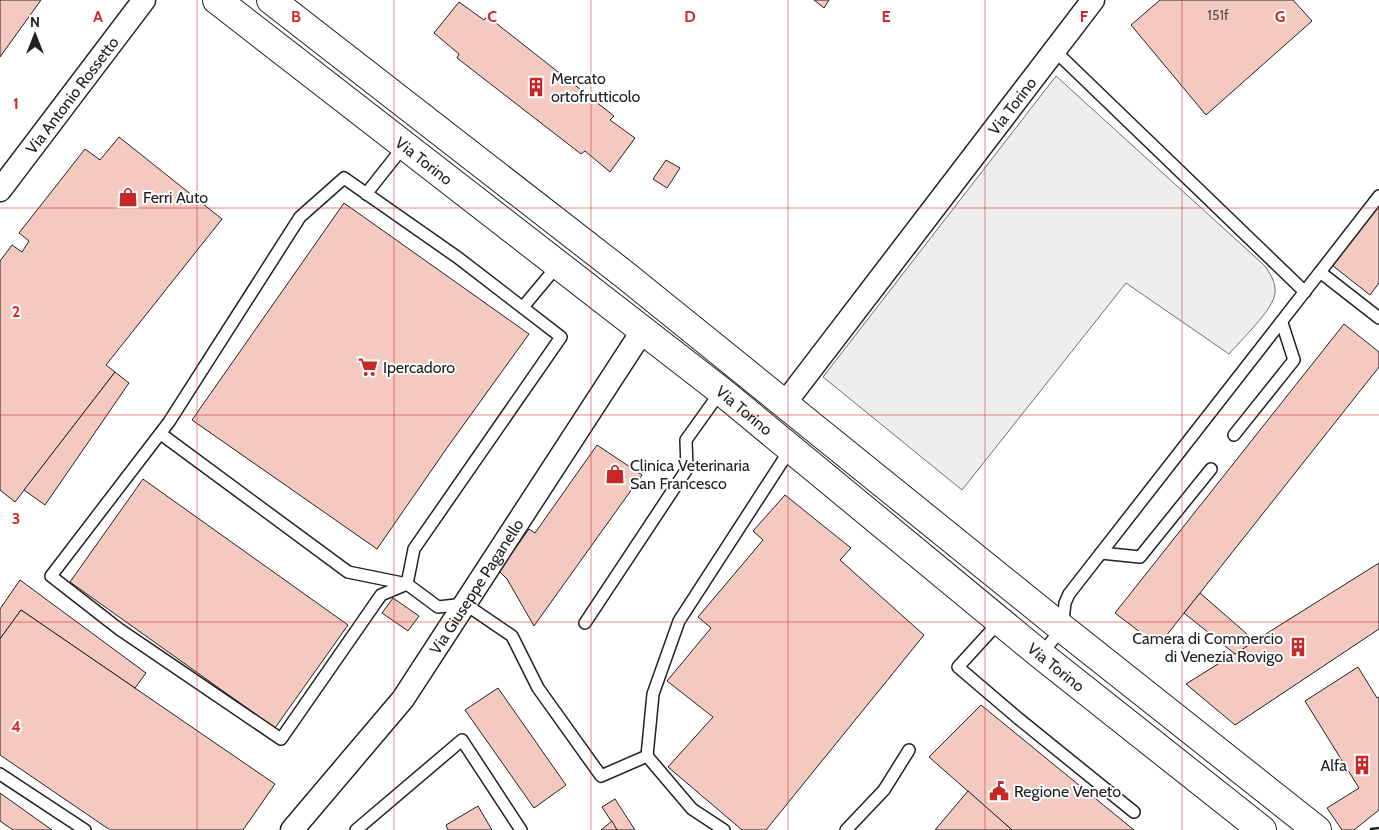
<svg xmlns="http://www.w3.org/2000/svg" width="1379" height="830" viewBox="0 0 1379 830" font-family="Cabin,sans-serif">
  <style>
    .green { fill: #eee; stroke: #6f6f6f }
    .building { fill: #f3c9c0; stroke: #222 }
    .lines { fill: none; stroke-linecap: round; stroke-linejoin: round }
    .service-casing { stroke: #222; stroke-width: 14 }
    .minor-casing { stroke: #222; stroke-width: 25 }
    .tertiary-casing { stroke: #222; stroke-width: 30 }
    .service { stroke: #fff; stroke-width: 11 }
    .minor { stroke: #fff; stroke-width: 22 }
    .tertiary { stroke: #fff; stroke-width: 28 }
    .wall { stroke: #222; stroke-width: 2.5 }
    .grid { fill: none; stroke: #d62828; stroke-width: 1; stroke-opacity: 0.55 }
    .labels { text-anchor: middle; stroke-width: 4; stroke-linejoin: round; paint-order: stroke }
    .number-label { font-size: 14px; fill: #564c4a }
    .poi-label { font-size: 16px; fill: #222; stroke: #fff; text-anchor: start }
    .street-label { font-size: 16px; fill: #222; stroke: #fff }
    .grid-label { font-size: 16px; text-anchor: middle; font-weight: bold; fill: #d62828; stroke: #fff; stroke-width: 4; stroke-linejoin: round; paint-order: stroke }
  </style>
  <rect width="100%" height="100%" fill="#fff"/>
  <path class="green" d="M1056,76L1264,265C1270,273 1276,282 1275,293C1274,309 1240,341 1229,354L1126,283L962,490L823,377Z"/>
  <g class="building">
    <polygon points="0,0 41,0 0,57"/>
    <polygon points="814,0 829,0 824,8"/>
    <polygon points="1160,0 1293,0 1312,21 1206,115 1131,25"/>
    <polygon points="459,2 484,20 487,16 614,116 610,120 635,138 610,172 585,151 581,154 457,58 459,54 434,33"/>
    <polygon points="119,137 222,219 106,365 115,372 15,502 0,490 0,261 12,245 22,252 29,241 19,233 85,149 100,160"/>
    <polygon points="666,160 680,168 667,188 653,179"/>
    <polygon points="1379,197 1379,283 1370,295 1328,262"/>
    <polygon points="344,203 529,334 449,445 377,549 192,420"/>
    <polygon points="1344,324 1379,352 1379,367 1158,646 1115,613"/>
    <polygon points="115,372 129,383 45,505 24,490"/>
    <polygon points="597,445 642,475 534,626 507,579 499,571 529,529 535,533"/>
    <polygon points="143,479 348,625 275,728 70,582"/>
    <polygon points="785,495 851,548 840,560 924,635 766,830 742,830 668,767 713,717 667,681 711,628 698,617 763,540 753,531"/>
    <polygon points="1379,563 1379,629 1235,725 1186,684"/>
    <polygon points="20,580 146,673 135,688 21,610 0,639 0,609"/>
    <polygon points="1200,593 1255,641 1235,654 1184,613"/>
    <polygon points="393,598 419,616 408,631 382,613"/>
    <polygon points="21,610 275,784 243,830 110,830 0,755 0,639"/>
    <polygon points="1358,667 1377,698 1379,697 1379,810 1354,830 1342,830 1327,808 1359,788 1305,701"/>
    <polygon points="498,688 566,785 534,808 465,710"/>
    <polygon points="981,705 1134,830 1012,830 929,757"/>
    <polygon points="968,791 1012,830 935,830"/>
    <polygon points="0,793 52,830 13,830 0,821"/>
    <polygon points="615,799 635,830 617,830 602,807"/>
    <polygon points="478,806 492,830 448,830 446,825"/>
    <polygon points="612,821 617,830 601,830"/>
  </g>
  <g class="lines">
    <defs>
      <g id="service">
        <polyline points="1054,50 1305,292"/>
        <polyline points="366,194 404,146"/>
        <polyline points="1320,272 1379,196"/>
        <polyline points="523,307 558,265"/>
        <polyline points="161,434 348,572 407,584"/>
        <polyline points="1234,435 1294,360 1282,323"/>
        <polyline points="1101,553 1140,557 1211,469"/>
        <polyline points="407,584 381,595 281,739 119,629 51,576 169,422 300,217 344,178 457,257 561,337 414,549 407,584 438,607 465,604 512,636 538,688 601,776 647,756 653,694 679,621 791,448"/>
        <polyline points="1000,621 958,667 1019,719 1134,812"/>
        <polyline points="585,623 687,469 686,440 721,391"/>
        <polyline points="1041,655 1062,628 1065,603 1069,594 1320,272 1379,318"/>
        <polyline points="647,756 692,809 724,830"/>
        <polyline points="0,774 85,830"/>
        <polyline points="356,830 462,740 521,830"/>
        <polyline points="846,830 884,790 909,750"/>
      </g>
      <g id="minor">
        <path id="s1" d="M0,190L144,0"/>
        <path id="s2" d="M785,403L1093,0"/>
        <path id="s3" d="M292,830L403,699L643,330"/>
      </g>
      <g id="tertiary">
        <path id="s4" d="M217,0L721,391L1041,655L1262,830"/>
        <polyline points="271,0 625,275 1062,628 1317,830"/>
      </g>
    </defs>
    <use href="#service" class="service-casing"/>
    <use href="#minor" class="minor-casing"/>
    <use href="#tertiary" class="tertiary-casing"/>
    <use href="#service" class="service"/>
    <use href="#minor" class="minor"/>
    <use href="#tertiary" class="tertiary"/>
    <polyline class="wall" points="1371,829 1379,828"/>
  </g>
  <path class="grid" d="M197,0V830M394,0V830M591,0V830M788,0V830M985,0V830M1182,0V830M0,208H1379M0,415H1379M0,622H1379"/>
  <defs>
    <symbol id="building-bare" viewBox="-9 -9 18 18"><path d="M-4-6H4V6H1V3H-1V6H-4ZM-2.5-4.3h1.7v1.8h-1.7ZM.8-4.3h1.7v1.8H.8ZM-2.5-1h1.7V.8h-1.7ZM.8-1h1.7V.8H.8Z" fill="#c62828" stroke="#fff" stroke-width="2.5" paint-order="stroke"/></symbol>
    <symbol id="shop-bare" viewBox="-9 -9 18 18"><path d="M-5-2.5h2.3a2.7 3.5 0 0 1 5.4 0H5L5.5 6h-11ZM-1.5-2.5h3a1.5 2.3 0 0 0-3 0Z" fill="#c62828" stroke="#fff" stroke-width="2.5" paint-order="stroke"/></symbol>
    <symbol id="supermarket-bare" viewBox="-9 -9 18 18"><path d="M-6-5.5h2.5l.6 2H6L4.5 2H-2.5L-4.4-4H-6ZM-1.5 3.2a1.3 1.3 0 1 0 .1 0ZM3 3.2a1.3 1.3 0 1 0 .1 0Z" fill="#c62828" stroke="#fff" stroke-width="2.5" paint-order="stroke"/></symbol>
    <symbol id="civic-bare" viewBox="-9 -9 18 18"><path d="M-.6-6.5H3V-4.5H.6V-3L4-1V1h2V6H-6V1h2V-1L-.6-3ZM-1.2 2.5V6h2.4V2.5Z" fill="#c62828" stroke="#fff" stroke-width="2.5" paint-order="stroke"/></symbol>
  </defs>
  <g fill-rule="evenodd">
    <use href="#building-bare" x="522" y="73" width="28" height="28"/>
    <use href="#shop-bare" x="114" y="183" width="28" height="28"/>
    <use href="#supermarket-bare" x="354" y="353" width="28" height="28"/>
    <use href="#shop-bare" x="601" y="460" width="28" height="28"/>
    <use href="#building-bare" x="1284" y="633" width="28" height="28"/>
    <use href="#building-bare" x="1348" y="751" width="28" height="28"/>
    <use href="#civic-bare" x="985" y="777" width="28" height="28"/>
  </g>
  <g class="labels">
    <g class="number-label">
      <text x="1218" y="20">151f</text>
    </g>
    <g class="poi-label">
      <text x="551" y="84">Mercato<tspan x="551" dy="18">ortofrutticolo</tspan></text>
      <text x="143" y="203">Ferri Auto</text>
      <text x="383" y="373">Ipercadoro</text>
      <text x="630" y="471">Clinica Veterinaria<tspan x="630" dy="18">San Francesco</tspan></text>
      <text x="1283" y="644" text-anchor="end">Camera di Commercio<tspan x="1283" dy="18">di Venezia Rovigo</tspan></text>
      <text x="1347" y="771" text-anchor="end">Alfa</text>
      <text x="1014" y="797">Regione Veneto</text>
    </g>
    <g class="street-label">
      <text dy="6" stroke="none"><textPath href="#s1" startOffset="119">Via Antonio Rossetto</textPath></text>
      <text dy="6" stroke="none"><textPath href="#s2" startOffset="374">Via Torino</textPath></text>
      <text dy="6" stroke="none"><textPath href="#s4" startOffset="262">Via Torino</textPath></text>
      <text dy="6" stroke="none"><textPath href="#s4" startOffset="668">Via Torino</textPath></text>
      <text dy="6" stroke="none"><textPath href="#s3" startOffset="306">Via Giuseppe Paganello</textPath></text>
      <text dy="6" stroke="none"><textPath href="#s4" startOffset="1072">Via Torino</textPath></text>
    </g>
  </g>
  <g class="grid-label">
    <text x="98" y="22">A</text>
    <text x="296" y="22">B</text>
    <text x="492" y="22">C</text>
    <text x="690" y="22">D</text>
    <text x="886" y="22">E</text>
    <text x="1084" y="22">F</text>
    <text x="1280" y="22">G</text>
    <text x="16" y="109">1</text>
    <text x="16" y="317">2</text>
    <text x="16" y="524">3</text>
    <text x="16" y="732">4</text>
  </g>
  <g transform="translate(35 35)" stroke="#ffffff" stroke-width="4" paint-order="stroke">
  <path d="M0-4L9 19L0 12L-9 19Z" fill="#222222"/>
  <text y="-8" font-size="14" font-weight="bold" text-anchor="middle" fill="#222222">N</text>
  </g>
</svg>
